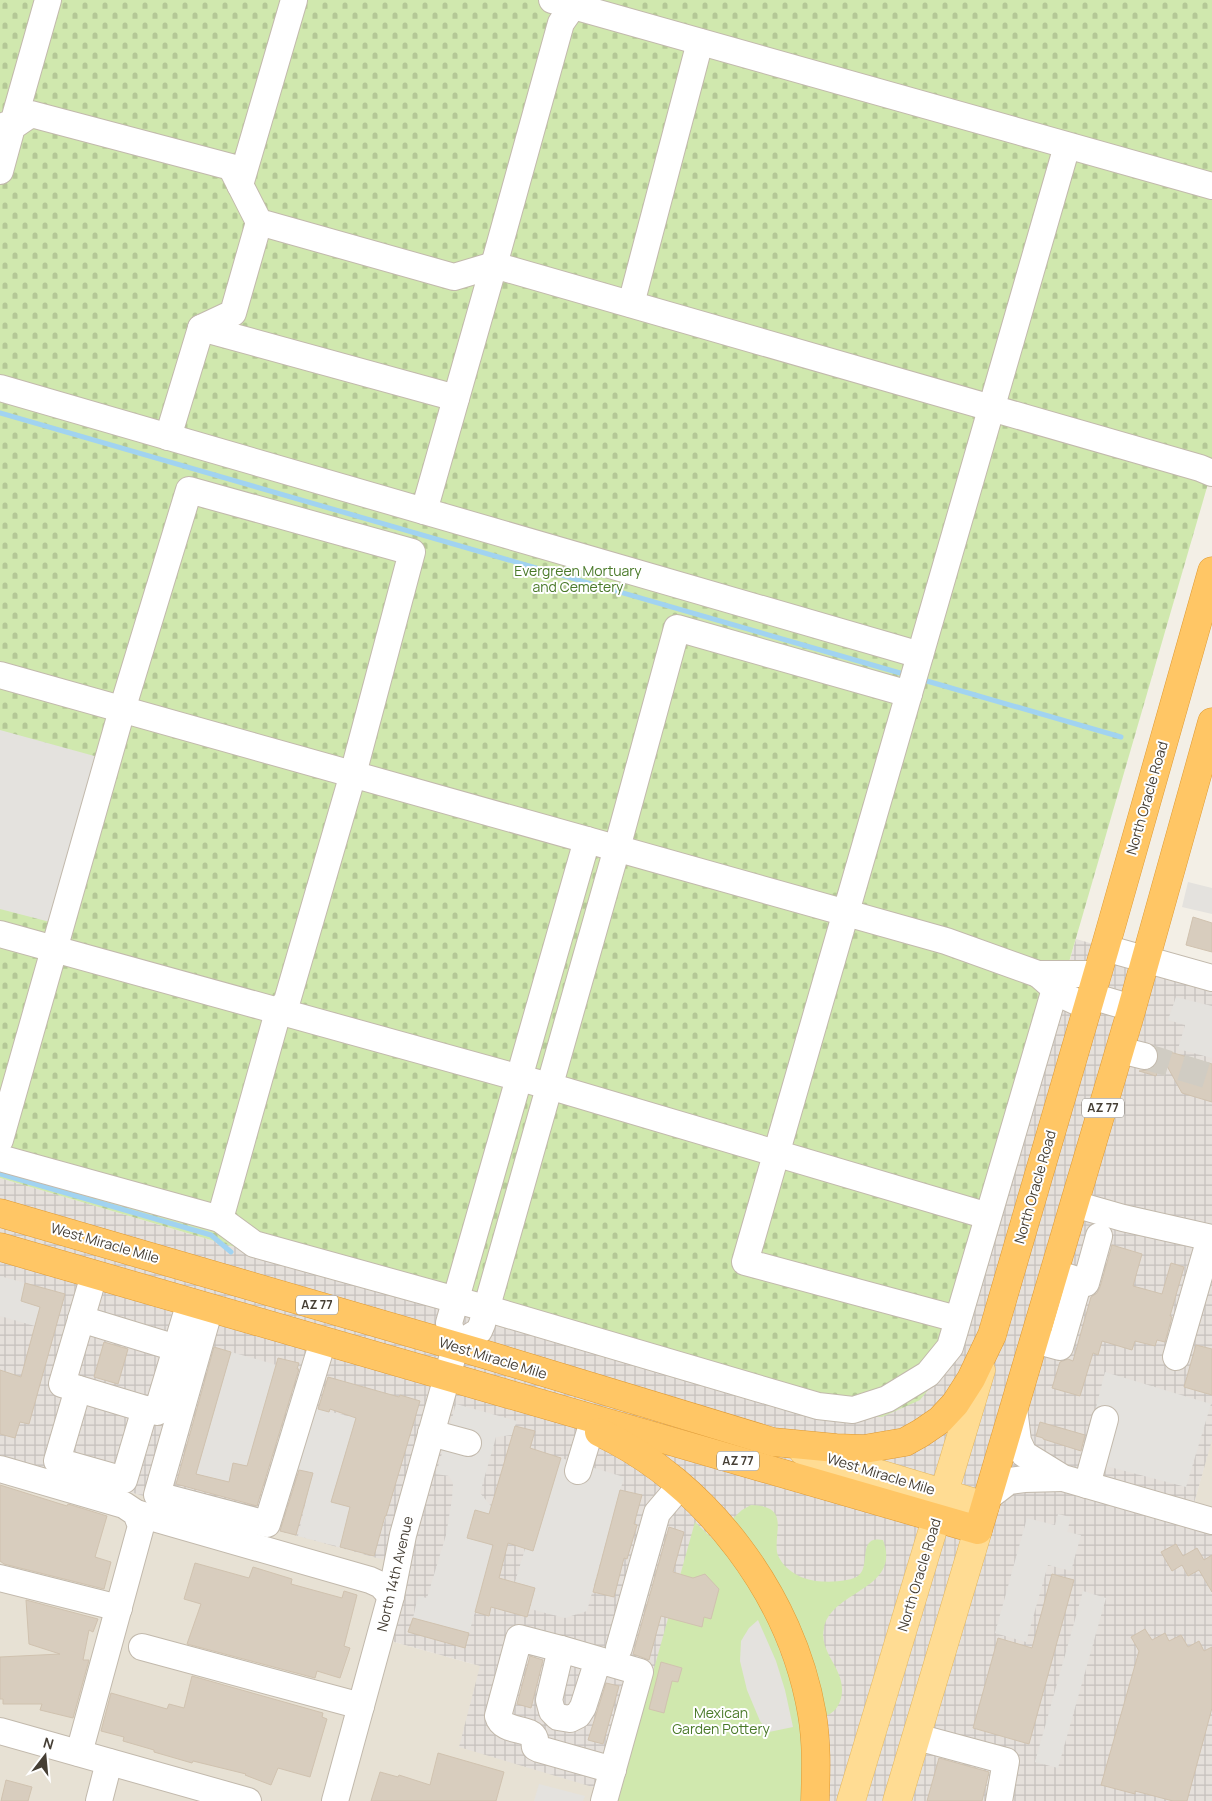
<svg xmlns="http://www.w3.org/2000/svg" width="1212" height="1801" viewBox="0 0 1212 1801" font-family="Manrope,sans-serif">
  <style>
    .residential { fill: #e7e1d4 }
    .industrial { fill: url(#industrial-grid) }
    .green { fill: #d0e8ae }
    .cemetery { fill: url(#cemetery-stones) }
    .parking { fill: #e4e2de }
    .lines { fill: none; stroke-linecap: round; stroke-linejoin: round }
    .stream { stroke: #a1d3f1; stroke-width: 5 }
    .building { fill: #d8cdbe; stroke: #d0c2af }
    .minor-tunnel { stroke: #d0ccc3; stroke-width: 26; stroke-dasharray: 26 13; stroke-linecap: butt }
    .minor-casing { stroke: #c2b9ac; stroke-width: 28 }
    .major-casing { stroke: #e5b962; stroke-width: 29 }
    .highway-casing { stroke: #df9a34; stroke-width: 29 }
    .minor { stroke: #fff; stroke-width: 26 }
    .major { stroke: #ffdc93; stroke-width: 28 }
    .highway { stroke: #ffc665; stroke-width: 28 }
    .labels { text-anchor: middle; stroke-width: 4; stroke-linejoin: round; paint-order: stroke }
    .shield { fill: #fff; stroke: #7e7972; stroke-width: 1 }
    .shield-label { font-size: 12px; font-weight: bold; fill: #463f35 }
    .park-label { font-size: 14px; fill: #497928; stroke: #fff }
    .street-label { font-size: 14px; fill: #463f35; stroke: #fff }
  </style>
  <defs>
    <pattern id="industrial-grid" width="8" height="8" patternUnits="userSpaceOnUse" patternTransform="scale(1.25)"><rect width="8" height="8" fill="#e5e0db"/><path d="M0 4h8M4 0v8" fill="none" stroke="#c6c1bd"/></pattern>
    <pattern id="cemetery-stones" width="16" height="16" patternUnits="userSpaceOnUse" patternTransform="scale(1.25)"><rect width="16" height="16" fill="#d0e8ae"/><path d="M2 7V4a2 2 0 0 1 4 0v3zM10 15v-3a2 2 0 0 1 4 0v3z" fill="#b4c896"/></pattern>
  </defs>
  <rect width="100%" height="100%" fill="#f3efe6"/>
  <g class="residential">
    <polygon points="1212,1437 1212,1521 1191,1515"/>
    <polygon points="0,1456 147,1497 398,1561 380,1638 480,1666 607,1791 604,1801 0,1801"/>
  </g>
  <polygon class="industrial" points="1076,939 1212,978 1212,1440 1191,1514 1212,1521 1212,1801 604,1801 606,1791 459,1747 480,1666 380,1638 398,1561 384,1560 298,1536 147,1497 0,1455 0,1178 705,1385 954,1358"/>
  <g class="green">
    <path d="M751,1505C790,1506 774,1530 777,1552C780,1565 795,1576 807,1579C817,1583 851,1583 859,1575C871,1564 857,1535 883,1540C902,1590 831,1590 824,1628C820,1647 833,1659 839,1675C846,1692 841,1714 821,1717L729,1522L742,1510Z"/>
    <polygon points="695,1522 721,1547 763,1607 805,1717 803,1801 617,1801"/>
  </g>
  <polygon class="cemetery" points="0,0 1212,0 1212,470 954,1358 920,1400 882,1417 813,1411 705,1385 0,1178"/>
  <g class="parking">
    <polygon points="0,730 98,757 50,922 0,909"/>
    <polygon points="1188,882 1212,888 1212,914 1182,907"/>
    <polygon points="1176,997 1212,1006 1212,1058 1178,1049 1185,1025 1168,1020"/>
    <polygon points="0,1276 25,1283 21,1301 40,1307 35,1326 0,1316"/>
    <polygon points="231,1352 277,1365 247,1466 233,1463 229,1482 196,1474"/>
    <polygon points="1105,1372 1211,1404 1186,1487 1083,1460"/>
    <polygon points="456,1404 517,1421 512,1435 496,1437 480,1493 491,1506 496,1507 494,1516 475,1510 467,1537 494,1546 469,1633 413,1618 418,1596 427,1598 446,1535 452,1499 453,1483 449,1476 436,1474"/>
    <polygon points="311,1407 356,1418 331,1502 386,1516 379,1539 345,1531 340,1547 298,1536 312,1473 292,1469"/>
    <polygon points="561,1458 624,1477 587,1611 565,1618 530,1609 535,1588 515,1582 525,1549 533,1551"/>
    <polygon points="1058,1514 1071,1517 1067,1532 1081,1535 1071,1571 1048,1565 1026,1642 995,1633 1027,1518 1055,1525"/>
    <polygon points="1083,1591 1106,1598 1058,1768 1035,1762"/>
    <polygon points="758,1620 776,1661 785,1690 793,1727 769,1732 760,1721 747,1690 740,1661 741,1641 749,1628"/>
    <polygon points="539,1784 585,1796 583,1801 534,1801"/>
  </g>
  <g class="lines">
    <g class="stream">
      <polyline points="0,413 907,675"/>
      <polyline points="920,679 1121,737"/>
      <polyline points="0,1174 211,1235 231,1252"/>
    </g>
  </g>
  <g class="building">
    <polygon points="1193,917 1212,923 1212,952 1186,945"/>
    <polygon points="1156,1048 1212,1064 1212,1102 1182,1093 1162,1057 1156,1076 1139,1071 1149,1070 1155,1066 1159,1059 1158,1052"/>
    <polygon points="1112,1245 1142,1254 1133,1286 1162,1294 1171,1263 1184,1267 1170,1316 1172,1317 1165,1342 1157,1340 1155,1346 1135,1341 1132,1350 1102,1341 1098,1355 1093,1353 1080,1396 1052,1388 1060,1362 1068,1359 1073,1361 1091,1297 1097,1293 1100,1287"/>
    <polygon points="25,1283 65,1294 29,1424 20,1422 15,1438 0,1434 0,1370 21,1377 40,1307 21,1301"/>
    <polygon points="104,1342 128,1349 118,1384 94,1377"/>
    <polygon points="1196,1345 1212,1349 1212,1395 1184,1387"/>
    <polygon points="214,1347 231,1352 196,1474 229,1482 233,1463 247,1466 278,1358 299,1363 297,1369 299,1369 257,1506 176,1484"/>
    <polygon points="328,1377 399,1397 400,1395 420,1401 386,1516 385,1516 374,1556 340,1547 350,1507 331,1502 356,1418 330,1409 329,1412 318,1409"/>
    <polygon points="1040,1422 1085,1435 1081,1451 1043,1439 1043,1438 1036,1436"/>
    <polygon points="515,1426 535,1431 530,1448 561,1458 533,1551 508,1543 499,1578 535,1588 527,1617 491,1607 489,1616 475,1612 493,1545 467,1538 475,1510 489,1514"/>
    <polygon points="299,1470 313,1473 296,1535 280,1531"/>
    <polygon points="0,1485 67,1506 68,1504 107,1516 95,1557 111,1562 104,1589 4,1564 0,1561"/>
    <polygon points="620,1490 642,1495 634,1524 637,1525 627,1559 624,1558 614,1597 593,1592"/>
    <polygon points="669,1527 684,1532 673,1572 693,1578 705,1574 719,1589 711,1619 704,1617 702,1627 661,1616 649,1660 633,1654"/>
    <polygon points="1176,1544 1183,1556 1197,1548 1204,1560 1212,1555 1212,1592 1199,1570 1188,1576 1182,1565 1172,1571 1161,1552"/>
    <polygon points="195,1563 249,1578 253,1567 292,1579 291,1584 342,1598 344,1591 357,1595 344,1646 350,1648 340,1678 317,1671 315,1678 187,1644 201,1604 184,1599"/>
    <polygon points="1052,1574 1074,1580 1029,1744 973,1728 998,1638 1032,1648"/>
    <polygon points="26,1600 98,1619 93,1632 89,1630 83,1660 89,1660 73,1718 40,1710 42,1704 3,1704 3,1699 0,1699 0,1657 60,1654 29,1644"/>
    <polygon points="413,1618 469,1633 465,1648 408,1632"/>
    <polygon points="1145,1629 1152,1640 1165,1633 1169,1641 1181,1635 1188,1647 1199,1641 1204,1651 1212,1647 1212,1708 1187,1801 1173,1801 1135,1791 1135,1794 1101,1785 1139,1651 1131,1637"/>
    <polygon points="530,1656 543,1660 531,1708 517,1704"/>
    <polygon points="661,1662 682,1668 678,1682 672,1681 664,1713 649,1709"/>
    <polygon points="192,1676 323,1713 322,1717 327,1719 310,1777 278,1768 271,1785 245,1775 246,1774 193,1761 192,1763 154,1752 154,1750 123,1741 124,1737 101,1731 111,1693 167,1709 169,1704 184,1708"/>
    <polygon points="606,1683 619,1686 603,1744 588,1740"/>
    <polygon points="438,1753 504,1772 496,1801 371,1801 380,1772 398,1777 399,1775 430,1785"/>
    <polygon points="939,1758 989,1772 982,1801 927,1801"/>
    <polygon points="6,1780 32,1787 28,1801 1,1801"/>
  </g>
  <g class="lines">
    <polyline class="minor-tunnel" points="1144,1056 1212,1077"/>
    <defs>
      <g id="minor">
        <polyline points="552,0 1212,186"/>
        <polyline points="6,125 12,127 48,0"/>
        <polyline points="0,171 12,127 31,114 231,167 259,222 454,277 494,265 1200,468 1212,473"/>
        <polyline points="240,185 294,0"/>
        <polyline points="631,304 700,42"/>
        <polyline points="201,328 456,398"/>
        <polyline points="0,388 920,655"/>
        <polyline points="168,437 201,328 233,313 259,222"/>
        <polyline points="424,511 494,265 561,23 573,6 575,0"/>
        <polyline points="0,675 946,941 1038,974"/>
        <polyline points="587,840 449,1323 455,1346 479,1331 482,1324 617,848 677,628 909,694"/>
        <polyline points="0,934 549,1086 988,1216"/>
        <polyline points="1105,948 1212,978"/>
        <polyline points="1091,996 1132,1008"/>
        <polyline points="1088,1007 1062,995 1038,974 1097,974"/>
        <polyline points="1120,1050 1144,1056"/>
        <polyline points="0,1140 122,710 189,490 412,552 353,774 287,1001 278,1012 220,1219"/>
        <polyline points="0,1158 220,1219 254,1244 485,1308 818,1406 853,1410 887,1399 928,1374 950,1347 1055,989"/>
        <polyline points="1074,1204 1123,1218 1212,1238"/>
        <polyline points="94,1275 62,1384 145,1409 157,1412 190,1302"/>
        <polyline points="1068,1277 1086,1283 1099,1236"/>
        <polyline points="210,1308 157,1495 267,1524 323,1341"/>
        <polyline points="81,1319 176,1348"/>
        <polyline points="957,1319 745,1262 1067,146"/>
        <polyline points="1034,1340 1060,1347 1079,1281"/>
        <polyline points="1176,1357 1210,1238"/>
        <polyline points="78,1389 57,1461 124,1480 145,1409"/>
        <polyline points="1014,1408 1018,1441 1024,1454 1063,1478 1212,1521"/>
        <polyline points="431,1433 468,1443"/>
        <polyline points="0,1469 124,1505 136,1513 141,1526 79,1753"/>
        <polyline points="578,1471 591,1428"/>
        <polyline points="1087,1485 1105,1419"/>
        <polyline points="988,1497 1009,1481 1024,1479 1062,1478"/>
        <polyline points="136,1513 370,1580 381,1585 391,1596"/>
        <polyline points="0,1578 119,1608"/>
        <polyline points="142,1647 361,1706"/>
        <polyline points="619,1648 657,1513 680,1486"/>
        <path d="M561,1649L519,1638L498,1716C503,1734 531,1726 535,1739C535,1741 534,1744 535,1747L539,1749L613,1770"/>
        <polyline points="598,1660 583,1707 578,1715 570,1719 558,1717 552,1711 549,1700 561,1649 640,1672 604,1801"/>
        <polyline points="0,1731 248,1801"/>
        <polyline points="917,1737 1006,1761 999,1801"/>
        <polyline points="99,1801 109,1762"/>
        <polyline points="335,1801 391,1596 403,1535 453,1355"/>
      </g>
      <g id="major">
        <polyline points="803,1451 985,1506"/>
        <polyline points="851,1801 981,1370"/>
        <polyline points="897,1801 978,1530"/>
      </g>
      <g id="highway">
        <polyline points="0,1213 487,1355 773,1442 836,1448 864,1449 905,1442 921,1433 940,1420 955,1404 971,1379 992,1335 1105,948 1212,571"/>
        <polyline points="0,1247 978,1530 1130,1015 1212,722"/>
        <path d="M599,1432C707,1483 792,1596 812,1714C817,1743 816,1772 815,1801"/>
      </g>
    </defs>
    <use href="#minor" class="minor-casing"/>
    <use href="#major" class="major-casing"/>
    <use href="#highway" class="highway-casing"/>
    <use href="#minor" class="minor"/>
    <use href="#major" class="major"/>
    <use href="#highway" class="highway"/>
  </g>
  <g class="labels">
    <g class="shield">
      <rect x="1082" y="1098.5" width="42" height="19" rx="4"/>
      <rect x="296" y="1295.5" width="42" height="19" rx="4"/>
      <rect x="717" y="1451.5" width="42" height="19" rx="4"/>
    </g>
    <g class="shield-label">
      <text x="1103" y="1112">AZ 77</text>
      <text x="317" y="1309">AZ 77</text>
      <text x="738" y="1465">AZ 77</text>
    </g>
    <g class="park-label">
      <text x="578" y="576">Evergreen Mortuary<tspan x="578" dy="16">and Cemetery</tspan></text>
      <text x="721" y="1718">Mexican<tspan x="721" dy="16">Garden Pottery</tspan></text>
    </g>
    <g class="street-label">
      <text transform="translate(1147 798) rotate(-74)" y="5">North Oracle Road</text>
      <text transform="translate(1035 1187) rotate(-74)" y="5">North Oracle Road</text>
      <text transform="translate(105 1243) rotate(16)" y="5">West Miracle Mile</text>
      <text transform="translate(493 1358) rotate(17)" y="5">West Miracle Mile</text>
      <text transform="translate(881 1474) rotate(17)" y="5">West Miracle Mile</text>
      <text transform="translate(395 1574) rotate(-77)" y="5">North 14th Avenue</text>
      <text transform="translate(919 1575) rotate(-73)" y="5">North Oracle Road</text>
    </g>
  </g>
  <g transform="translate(45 1756) rotate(16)" stroke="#ffffff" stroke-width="4" paint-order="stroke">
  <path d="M0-4L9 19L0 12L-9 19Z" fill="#463f35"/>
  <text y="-8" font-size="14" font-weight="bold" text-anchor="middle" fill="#463f35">N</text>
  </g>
</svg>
